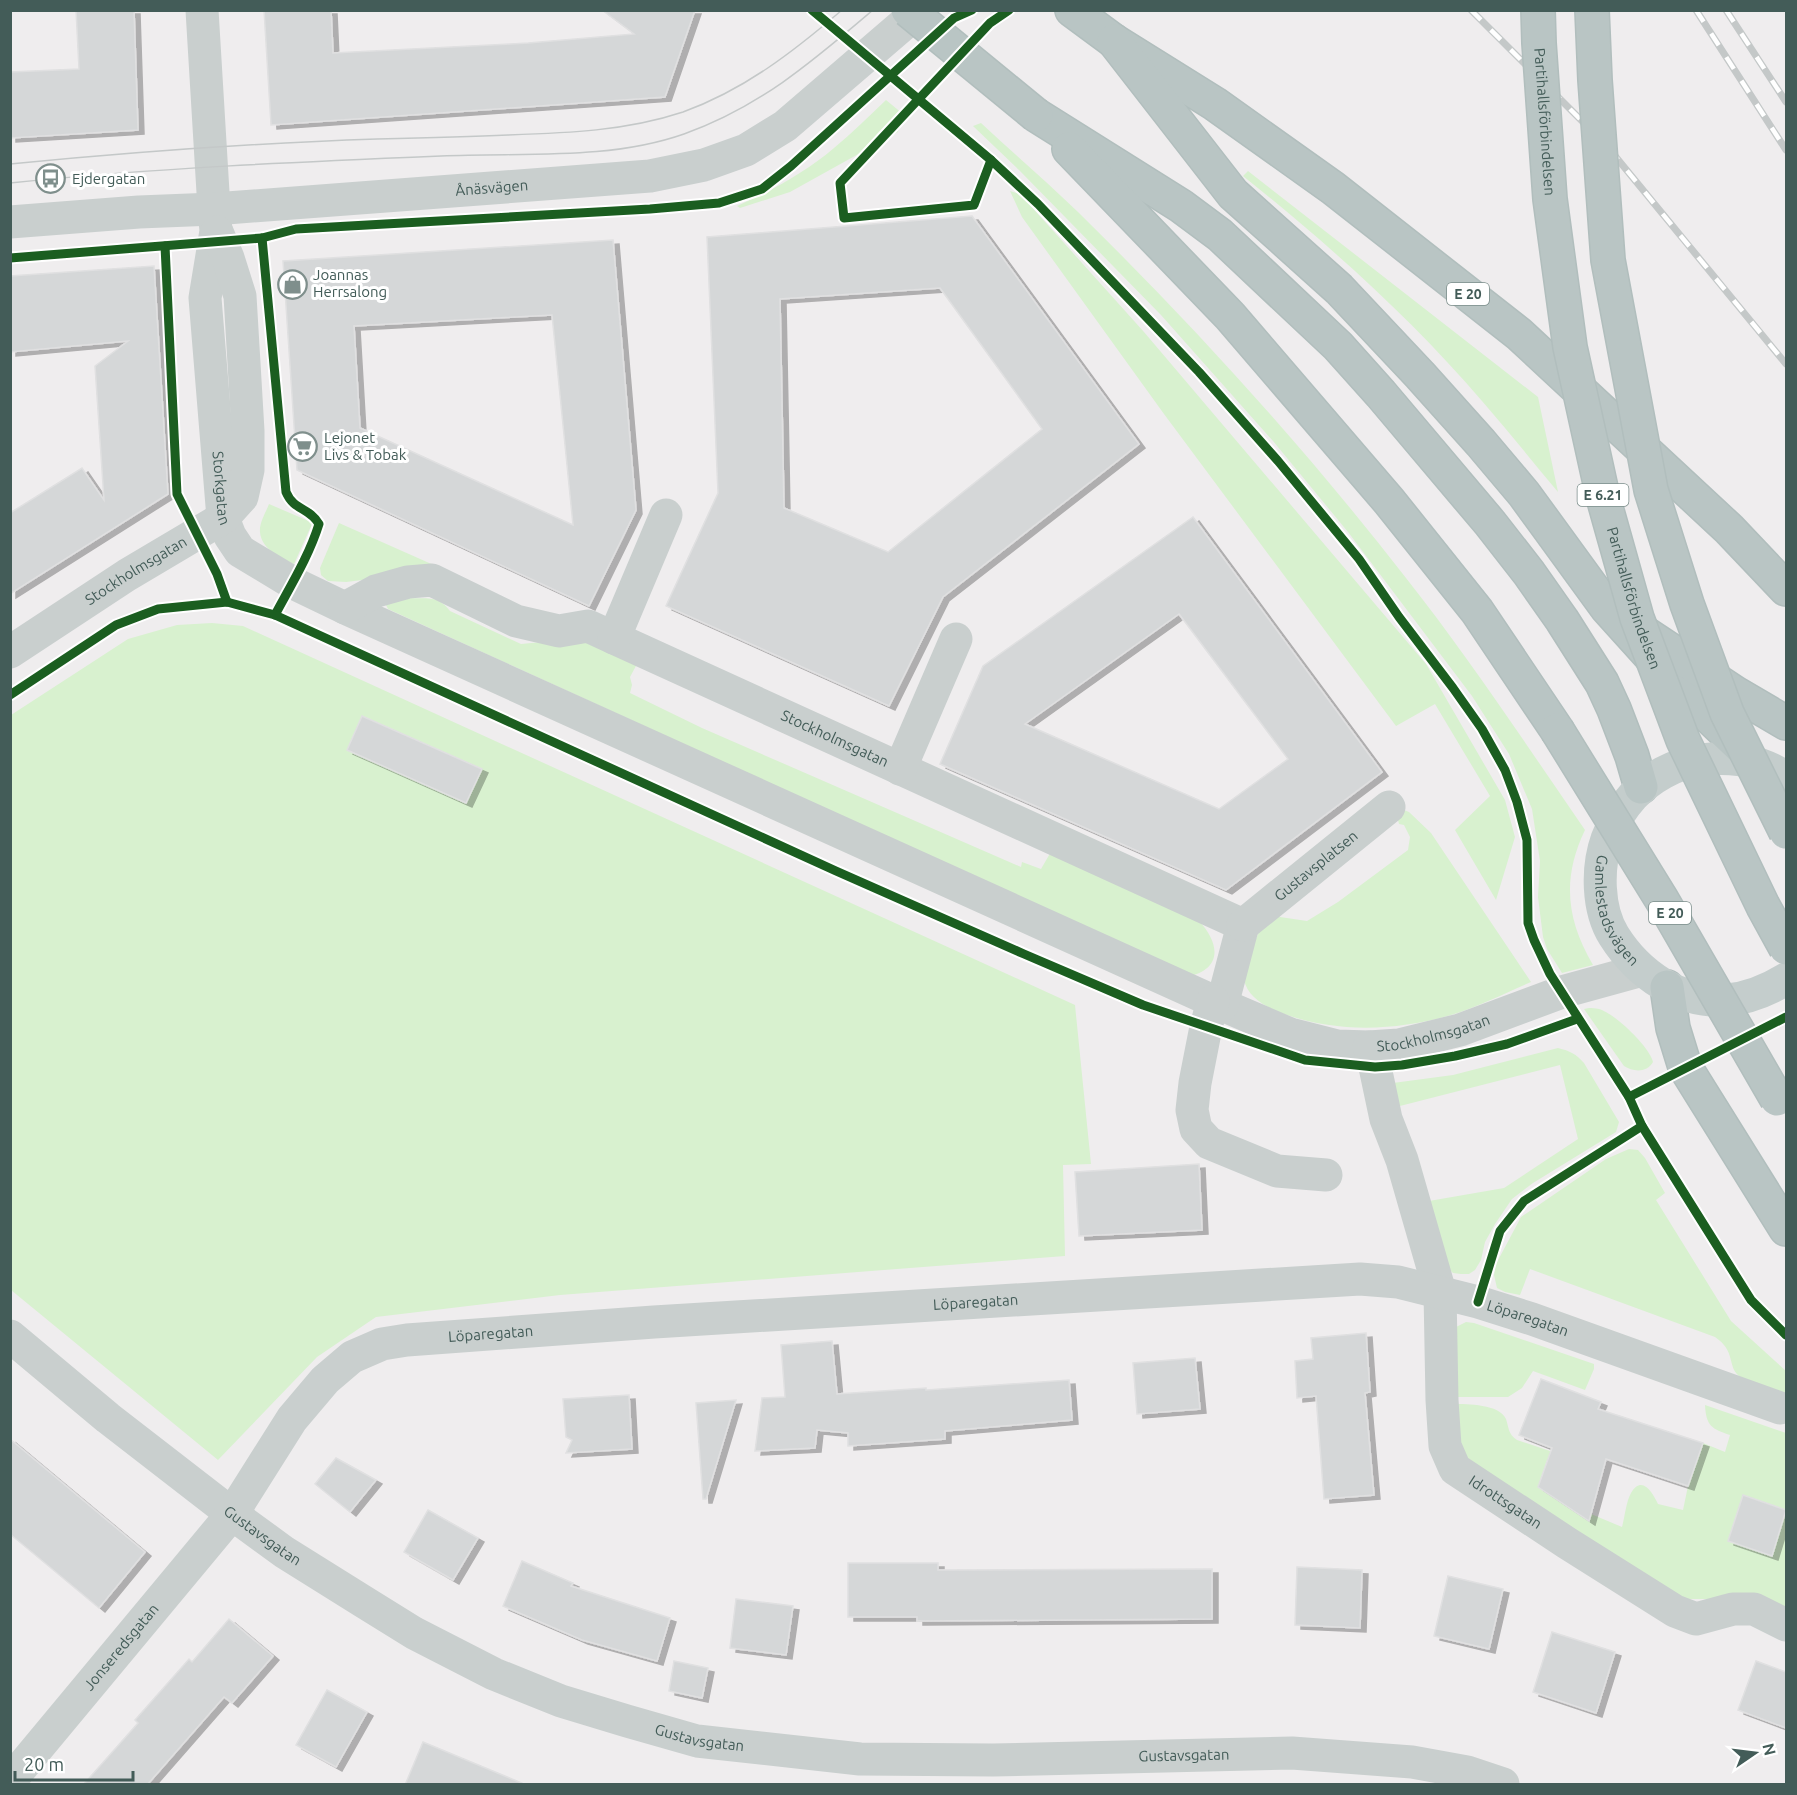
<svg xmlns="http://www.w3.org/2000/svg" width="1797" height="1795" viewBox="0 0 1797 1795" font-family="Ubuntu,sans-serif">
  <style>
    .green { fill: #d8f1cf }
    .building { fill: #d5d7d8; stroke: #e0e0e1; stroke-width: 1.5; fill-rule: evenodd; filter: url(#shadow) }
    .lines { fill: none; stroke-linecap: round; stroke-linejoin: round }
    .highway-casing { stroke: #b1bebd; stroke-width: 36 }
    .minor { stroke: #c9cfce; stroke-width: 33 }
    .major { stroke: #c4cdcc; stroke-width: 33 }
    .highway { stroke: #b9c5c4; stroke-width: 33 }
    .tram { stroke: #c4c8c8; stroke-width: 1.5 }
    .rail-casing { stroke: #c4c8c8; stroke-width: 7 }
    .rail { stroke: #fff; stroke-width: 4.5; stroke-dasharray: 14; stroke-linecap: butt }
    .highway-bridge-casing { stroke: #b1bebd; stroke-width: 36; stroke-linecap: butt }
    .highway-bridge { stroke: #b9c5c4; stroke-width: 33 }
    .cycleway-casing { stroke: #fff; stroke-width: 13 }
    .cycleway { stroke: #1b5e20; stroke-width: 9 }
    .labels { text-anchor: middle; stroke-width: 6; stroke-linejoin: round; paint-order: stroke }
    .shield { fill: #fff; stroke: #7b8d8a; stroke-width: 1.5 }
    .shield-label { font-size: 14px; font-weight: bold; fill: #435c58 }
    .street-label { font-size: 15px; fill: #435c58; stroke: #fff }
    .poi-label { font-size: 15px; fill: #435c58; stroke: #fff; text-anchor: start }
  </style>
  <defs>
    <filter id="shadow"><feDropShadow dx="6" dy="4" stdDeviation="0" flood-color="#0004"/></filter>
  </defs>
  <rect width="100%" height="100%" fill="#efedee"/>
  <g class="green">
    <path d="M886,100L903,114L898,132L790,192L740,208L737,206C771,191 806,172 834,148C852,133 869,116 886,100Z"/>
    <path d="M981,123C1013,153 1046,181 1078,212C1195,327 1305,448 1406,578C1470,659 1527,746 1585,830C1562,878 1566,919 1593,965L1562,973L1547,949L1543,937L1538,897L1540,861L1532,809L1509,754L1472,696L1348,532L1273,441L1161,315L1020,171L973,126Z"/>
    <path d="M1248,171L1538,397L1558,492C1533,462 1508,431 1482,401C1411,318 1328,244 1243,176Z"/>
    <polygon points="1010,191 1020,194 1144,332 1426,664 1505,800 1515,837 1496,900 1455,830 1490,796 1435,704 1396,726 1164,414 1022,217"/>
    <path d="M269,504L311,522L312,524L294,564C280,559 261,548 260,532C259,523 266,512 269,504Z"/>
    <polygon points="339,523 445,570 346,582 328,581 321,575 320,568"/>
    <path d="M409,598C428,599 438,595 450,611L521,644L573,639L590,642L637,664L630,677L632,685L630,693L702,728L1021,867L1022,862L1041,869L1052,850L1199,921C1218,941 1224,967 1191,976L388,609L384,601Z"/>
    <polygon points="212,623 243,626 1075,1005 1091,1164 1063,1165 1065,1256 560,1295 376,1317 317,1357 218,1460 11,1290 11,715 128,639 177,625"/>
    <path d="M1404,810L1409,812L1431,833L1531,982C1505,993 1478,1007 1451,1015C1396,1031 1338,1033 1284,1014C1268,1008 1247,998 1244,979C1243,976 1246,970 1246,966C1251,948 1259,932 1267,915L1307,921L1338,902L1408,850L1410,837L1404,825L1399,824L1398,820Z"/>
    <path d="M1589,1008C1592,1008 1595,1008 1599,1009C1614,1013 1649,1046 1653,1062C1647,1073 1633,1072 1624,1066L1584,1009Z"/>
    <path d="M1558,1048C1570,1051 1576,1054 1584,1063L1619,1122L1616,1132L1533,1183L1512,1199L1495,1224L1485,1242L1481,1260L1475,1270L1469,1274H1461L1453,1273L1448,1268L1429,1201L1504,1188L1578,1139L1560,1065L1396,1107L1393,1083L1453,1075Z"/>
    <path d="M1629,1149L1638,1150L1645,1158L1665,1193L1656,1200L1731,1321L1786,1371V1397C1776,1393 1746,1382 1739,1376C1727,1366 1736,1351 1715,1337L1530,1269L1520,1295L1505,1292L1497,1288L1494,1275L1496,1264L1521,1217L1606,1159Z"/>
    <polygon points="1466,1322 1474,1323 1594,1364 1594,1369 1585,1390 1533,1371 1522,1388 1508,1397 1454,1397 1456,1327"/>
    <path d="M1453,1404C1468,1404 1499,1404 1506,1419C1509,1428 1508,1434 1517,1440L1553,1452L1547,1460L1538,1487L1589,1521L1591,1514L1622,1527C1625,1516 1626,1502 1631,1493C1642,1474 1653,1493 1658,1504L1683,1510L1688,1486L1703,1443L1725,1452L1730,1435C1712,1429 1706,1426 1705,1405L1786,1433V1613L1707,1599H1684L1475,1468L1459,1446Z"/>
  </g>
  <g class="building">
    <polygon points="76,10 134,10 138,130 10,138 10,72 79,69"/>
    <polygon points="264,10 331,10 333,53 528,43 634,34 602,10 695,10 665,97 271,125"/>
    <path d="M972,216L1139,444L943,597L889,706L666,606L718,493L707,237ZM940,288L1042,429L888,552L784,508L780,299Z"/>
    <path d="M613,240L636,510L589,606L297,470L283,261ZM552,315L573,525L360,428L354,326Z"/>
    <polygon points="154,266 168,494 10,594 10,513 82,468 104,500 95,366 128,341 10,352 10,276"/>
    <path d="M1193,517L1382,772L1226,890L940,764L983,666ZM1179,614L1288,759L1219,809L1025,724Z"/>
    <polygon points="362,716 482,769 466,803 347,750"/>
    <polygon points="1199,1164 1202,1230 1079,1236 1075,1172"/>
    <polygon points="1366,1333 1370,1392 1365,1393 1374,1495 1324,1499 1316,1396 1297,1398 1295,1361 1313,1359 1311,1338"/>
    <polygon points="832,1341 837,1394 926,1388 926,1390 1069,1380 1072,1420 945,1431 945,1439 848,1446 848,1433 817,1430 815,1448 755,1451 762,1398 785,1397 781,1345"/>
    <polygon points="1195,1358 1200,1409 1137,1414 1133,1363"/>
    <polygon points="1541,1379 1601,1402 1598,1409 1703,1443 1688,1486 1606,1459 1589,1521 1538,1487 1552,1448 1519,1435"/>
    <polygon points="629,1395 632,1449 566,1453 572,1440 566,1437 563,1399"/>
    <polygon points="736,1400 706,1499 703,1499 696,1403"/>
    <polygon points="10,1439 145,1552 99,1608 10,1534"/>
    <polygon points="336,1458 376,1480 350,1512 315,1484"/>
    <polygon points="1743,1495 1786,1510 1772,1556 1728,1541"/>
    <polygon points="428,1510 478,1538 453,1580 404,1552"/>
    <polygon points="522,1561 573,1583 571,1586 670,1618 657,1661 582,1640 503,1606"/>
    <polygon points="848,1563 938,1563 938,1570 1212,1569 1212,1619 917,1621 917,1617 848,1617"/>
    <polygon points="1297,1567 1362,1570 1360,1628 1295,1625"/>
    <polygon points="1448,1576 1503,1589 1489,1649 1434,1636"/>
    <polygon points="736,1599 793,1606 786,1655 730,1648"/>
    <polygon points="229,1619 273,1656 232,1703 224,1697 147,1785 83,1785 138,1723 135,1720 189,1659 192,1662"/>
    <polygon points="1552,1632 1615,1652 1596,1713 1533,1692"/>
    <polygon points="674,1661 708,1668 702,1698 669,1691"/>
    <polygon points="1756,1661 1786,1672 1786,1728 1738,1710"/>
    <polygon points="327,1690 367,1712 336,1767 296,1745"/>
    <polygon points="423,1742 524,1784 524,1785 405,1785"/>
  </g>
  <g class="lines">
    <defs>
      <g id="highway">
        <polyline points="1072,10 1114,41 1215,104 1333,188 1519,334 1729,529 1786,589"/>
        <polyline points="1114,41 1233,194 1339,289 1420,375 1481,443 1524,494 1607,608 1681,690 1745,751"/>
        <polyline points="1036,115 1181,206 1220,235 1338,346 1381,394 1490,523 1529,573 1562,620 1602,683 1614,709 1632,756 1641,787"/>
        <polyline points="1069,149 1230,316 1389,501 1477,611 1557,730"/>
        <polyline points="1646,634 1735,693 1786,723"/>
        <polyline points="1667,987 1673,1028 1685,1067 1786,1229"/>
      </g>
    </defs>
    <use href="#highway" class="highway-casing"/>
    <g class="minor">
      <path id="s1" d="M202,10L214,209L216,231L205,298L223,518L230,536L240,551L293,583L345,608L1213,1001L1290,1034L1337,1046L1369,1047L1399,1045L1460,1030L1562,992L1642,970"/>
      <path id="s2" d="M10,222L139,212L214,209L650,176L704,165L746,150L785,126L920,10"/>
      <path id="s3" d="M345,608L376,591L408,582L432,580L516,621L559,631L588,626L614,638L1243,925L1222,1005"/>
      <polyline points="614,638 666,515"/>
      <path id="s4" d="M10,652L127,575L223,518L242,497L248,470V431L240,296L228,258L217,232"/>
      <polyline points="900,769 956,639"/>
      <path id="s5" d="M1243,925L1389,807"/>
      <polyline points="1213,1001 1206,1027 1195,1083 1192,1110 1196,1129 1209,1143 1277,1171 1326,1175"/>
      <path id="s6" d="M1369,1047L1375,1067L1386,1119L1402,1160L1440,1292L1442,1400L1445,1446L1455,1469L1567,1543L1675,1611L1696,1619L1733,1609H1754L1786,1625"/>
      <path id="s7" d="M10,1336L108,1418L232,1514L284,1552L364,1602L414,1633L494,1674L561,1701L627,1721L697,1741L860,1759L993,1760L1292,1753L1412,1762L1467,1772L1503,1784"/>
      <path id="s8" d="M10,1781L232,1514L292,1419L325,1380L352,1357L382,1344L407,1340L654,1322L1360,1279L1398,1282L1478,1302L1532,1319L1780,1408"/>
    </g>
    <path class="major" id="s9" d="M1786,778C1761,760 1730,756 1700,760C1674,764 1650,778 1633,796C1621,809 1613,823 1607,839C1597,867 1597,909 1614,936C1638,974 1680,1004 1727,1000C1749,998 1768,990 1786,979"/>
    <use href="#highway" class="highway"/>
    <g class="tram">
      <path d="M10,164C132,152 254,143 377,139C421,138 464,137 508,135C567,133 626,131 683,112C744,90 793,52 842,10"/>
      <path d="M10,183C154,168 297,162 441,156C522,152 607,161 684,134C760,107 813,61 873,10"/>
    </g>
    <defs>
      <g id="rail">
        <polyline points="1471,10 1606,145 1786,364"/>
        <polyline points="1696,10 1786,150"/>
        <polyline points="1726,10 1786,102"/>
      </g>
    </defs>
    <use href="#rail" class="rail-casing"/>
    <use href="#rail" class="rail"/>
    <defs>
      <g id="highway-bridge">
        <polyline points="908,10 1036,115"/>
        <path id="s10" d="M1538,10L1539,43L1550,199L1570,347L1603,497L1637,618L1683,740L1763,906L1786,948"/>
        <polyline points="1592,10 1595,80 1608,260 1651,490 1687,604 1727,713 1786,832"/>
        <polyline points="1557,730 1662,900 1777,1099"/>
      </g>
    </defs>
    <use href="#highway-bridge" class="highway-bridge-casing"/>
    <use href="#highway-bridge" class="highway-bridge"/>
    <defs>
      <g id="cycleway">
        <polyline points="812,10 991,160 1038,204 1199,372 1278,461 1359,559 1399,617 1453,688 1482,729 1505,770 1517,802 1527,840 1528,923 1534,940 1550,974 1629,1097 1642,1126 1751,1300 1786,1335"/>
        <polyline points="991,160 974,205 844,218 840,183 990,23 1009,10"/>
        <path d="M262,238L286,492C294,511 309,507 319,524C309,556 291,585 275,615"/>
        <polyline points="165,246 177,494 217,574 227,602"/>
        <polyline points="10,258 262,238 296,229 650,209 719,203 762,189 791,166 954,18 972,10"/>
        <polyline points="10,695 116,625 158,609 227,602 275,615 836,871 1024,954 1143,1005 1305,1060 1375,1067 1402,1065 1455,1056 1507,1044 1577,1019"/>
        <polyline points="1629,1097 1786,1017"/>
        <polyline points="1478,1302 1500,1231 1524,1201 1642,1126"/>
      </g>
    </defs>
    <use href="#cycleway" class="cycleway-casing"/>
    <use href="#cycleway" class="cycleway"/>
  </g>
  <defs>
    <symbol id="bus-ring" viewBox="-11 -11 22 22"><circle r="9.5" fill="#fff" stroke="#7f8f8c" stroke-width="1.5"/><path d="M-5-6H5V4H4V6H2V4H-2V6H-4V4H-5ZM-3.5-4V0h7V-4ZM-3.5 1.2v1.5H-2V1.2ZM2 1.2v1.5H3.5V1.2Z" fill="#7f8f8c"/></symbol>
    <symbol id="shop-ring" viewBox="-11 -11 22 22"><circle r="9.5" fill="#fff" stroke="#7f8f8c" stroke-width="1.5"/><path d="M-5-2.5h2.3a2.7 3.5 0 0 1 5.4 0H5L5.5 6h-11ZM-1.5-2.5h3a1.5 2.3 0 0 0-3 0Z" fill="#7f8f8c"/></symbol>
    <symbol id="supermarket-ring" viewBox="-11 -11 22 22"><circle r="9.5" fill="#fff" stroke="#7f8f8c" stroke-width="1.5"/><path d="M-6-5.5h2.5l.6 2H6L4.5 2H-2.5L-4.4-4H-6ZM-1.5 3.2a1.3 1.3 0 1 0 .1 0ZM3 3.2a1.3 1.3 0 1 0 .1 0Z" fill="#7f8f8c"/></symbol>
  </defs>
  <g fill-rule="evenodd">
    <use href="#bus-ring" x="34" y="162" width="33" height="33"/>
    <use href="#shop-ring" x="276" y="268" width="33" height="33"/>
    <use href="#supermarket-ring" x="286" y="430" width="33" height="33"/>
  </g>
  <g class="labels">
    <g class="shield">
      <rect x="1447" y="283" width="42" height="22" rx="4.5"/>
      <rect x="1577.5" y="484" width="51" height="22" rx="4.5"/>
      <rect x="1649" y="902" width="42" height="22" rx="4.5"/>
    </g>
    <g class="shield-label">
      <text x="1468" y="299">E 20</text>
      <text x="1603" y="500">E 6.21</text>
      <text x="1670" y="918">E 20</text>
    </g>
    <g class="street-label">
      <text dy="5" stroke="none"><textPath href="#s10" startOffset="112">Partihallsförbindelsen</textPath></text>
      <text dy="5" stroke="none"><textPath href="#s2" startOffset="483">Ånäsvägen</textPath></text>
      <text dy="5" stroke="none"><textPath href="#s1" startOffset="480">Storkgatan</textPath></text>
      <text dy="5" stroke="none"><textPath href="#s4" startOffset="150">Stockholmsgatan</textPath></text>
      <text dy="5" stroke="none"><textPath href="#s10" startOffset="598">Partihallsförbindelsen</textPath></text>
      <text dy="5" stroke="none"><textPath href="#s3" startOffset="531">Stockholmsgatan</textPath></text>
      <text dy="5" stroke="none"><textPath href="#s5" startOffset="94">Gustavsplatsen</textPath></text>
      <text dy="5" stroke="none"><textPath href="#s9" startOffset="294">Gamlestadsvägen</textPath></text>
      <text dy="5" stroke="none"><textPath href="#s1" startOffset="1850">Stockholmsgatan</textPath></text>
      <text dy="5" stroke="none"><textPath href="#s8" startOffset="1174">Löparegatan</textPath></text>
      <text dy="5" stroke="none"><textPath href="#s8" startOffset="1732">Löparegatan</textPath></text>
      <text dy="5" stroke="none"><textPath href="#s8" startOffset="688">Löparegatan</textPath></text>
      <text dy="5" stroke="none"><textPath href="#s6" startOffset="495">Idrottsgatan</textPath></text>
      <text dy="5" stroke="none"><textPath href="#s7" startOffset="322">Gustavsgatan</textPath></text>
      <text dy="5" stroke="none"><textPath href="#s8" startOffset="174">Jonseredsgatan</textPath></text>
      <text dy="5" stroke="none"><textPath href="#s7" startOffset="808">Gustavsgatan</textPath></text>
      <text dy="5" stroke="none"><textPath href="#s7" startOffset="1294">Gustavsgatan</textPath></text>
    </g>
    <g class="poi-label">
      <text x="72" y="184">Ejdergatan</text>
      <text x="313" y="280">Joannas<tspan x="313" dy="17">Herrsalong</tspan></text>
      <text x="324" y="443">Lejonet<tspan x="324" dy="17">Livs &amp; Tobak</tspan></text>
    </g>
  </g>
  <rect width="1797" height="1795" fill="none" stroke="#435c58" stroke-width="24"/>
  <g transform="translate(1755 1753) rotate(76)" stroke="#ffffff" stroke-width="4.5" paint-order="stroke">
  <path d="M0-4.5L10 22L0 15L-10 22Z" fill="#435c58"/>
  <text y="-9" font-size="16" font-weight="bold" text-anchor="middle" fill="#435c58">N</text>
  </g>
  <path d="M15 1771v9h118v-9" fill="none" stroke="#435c58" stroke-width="3"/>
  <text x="24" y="1771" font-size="18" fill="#435c58" stroke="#ffffff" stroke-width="4.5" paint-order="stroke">20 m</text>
</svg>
